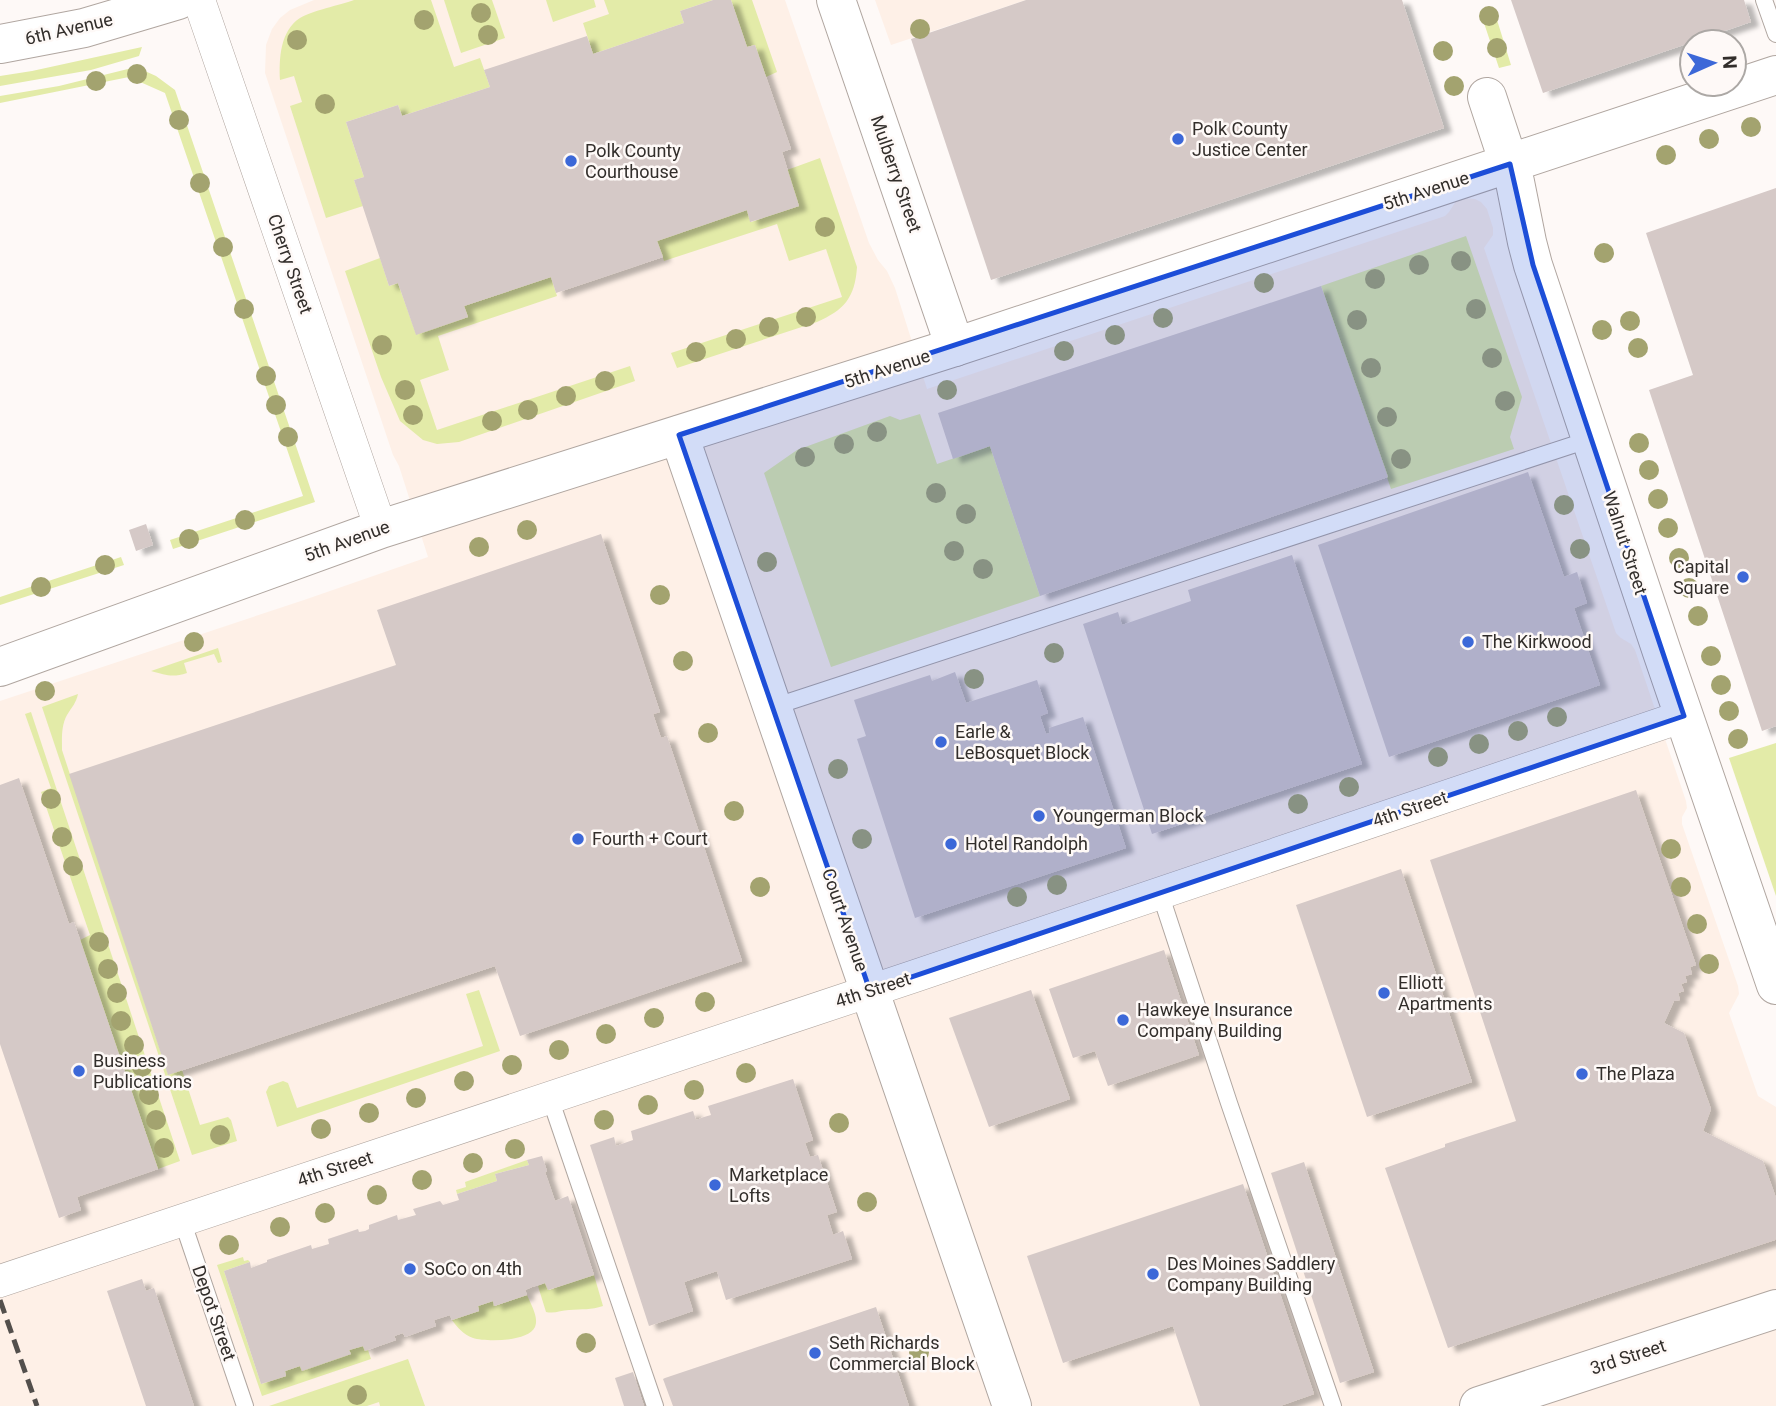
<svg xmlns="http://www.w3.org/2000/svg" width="1776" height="1406" viewBox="0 0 1776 1406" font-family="Roboto,sans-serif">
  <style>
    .built { fill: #fef0e7 }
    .green { fill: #e3eba8 }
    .building { fill: #d5c9c7; filter: url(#shadow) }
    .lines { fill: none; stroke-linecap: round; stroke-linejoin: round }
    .service-casing { stroke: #b0a6a0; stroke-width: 18 }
    .minor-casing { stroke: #b0a6a0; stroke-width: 33 }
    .tertiary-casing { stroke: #b0a6a0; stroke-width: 40 }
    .secondary-casing { stroke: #b0a6a0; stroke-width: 40 }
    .service { stroke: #fff; stroke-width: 16 }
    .minor { stroke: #fff; stroke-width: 32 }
    .tertiary { stroke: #fff; stroke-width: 38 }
    .secondary { stroke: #fff; stroke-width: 38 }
    .rail { stroke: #534f4c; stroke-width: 5; stroke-dasharray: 14 7; stroke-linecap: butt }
    .tree { fill: #a3a36f }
    .marked { fill: #1d4ed8; fill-opacity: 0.2; stroke: #1d4ed8; stroke-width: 5; stroke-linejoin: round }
    .poi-dot { fill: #3c68d8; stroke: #fef9f7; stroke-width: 2.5 }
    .labels { text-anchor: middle; stroke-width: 5; stroke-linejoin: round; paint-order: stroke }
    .street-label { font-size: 18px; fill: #322e2b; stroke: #fef9f7 }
    .poi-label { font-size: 18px; fill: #322e2b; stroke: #fef9f7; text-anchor: start }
  </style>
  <defs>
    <filter id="shadow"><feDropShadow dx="8" dy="4.5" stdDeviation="2" flood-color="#0004"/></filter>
  </defs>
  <rect width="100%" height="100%" fill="#fef9f7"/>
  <g class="built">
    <polygon points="314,0 785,0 869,243 878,260 887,271 895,288 927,389 1445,216 1449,212 1456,201 1464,198 1475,199 1481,202 1487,209 1493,228 1493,235 1484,248 1616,633 1621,638 1631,644 1635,650 1686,801 1687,808 1682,817 1682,824 1738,986 1739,994 1729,1013 1758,1096 1776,1107 1776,1406 0,1406 0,701 304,600 428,557 399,466 393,455 265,73 266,45 272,29 280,18 290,10"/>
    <polygon points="875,0 1026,0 891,45"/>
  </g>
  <g class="green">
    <path d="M354,0H431L454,67L480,58L490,87L402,116L398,105L346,122L364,177L354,180L363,206L326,218L290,106L302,102L294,76L280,80C279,59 280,31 300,18C311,11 340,5 354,0Z"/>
    <polygon points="444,0 492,0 505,38 461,53"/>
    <polygon points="546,0 594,0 596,7 553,22"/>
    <polygon points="604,0 713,0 680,11 684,23 593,54 583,23 609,14"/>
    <polygon points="731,0 752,0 777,72 766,77 755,45 747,47"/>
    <polygon points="1493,7 1511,65 1499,68 1480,11"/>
    <polygon points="142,47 139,56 91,70 0,86 0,76 32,71"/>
    <polygon points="136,67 156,76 175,90 315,502 173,549 170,540 303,496 165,93 129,77 0,103 0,96 59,86"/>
    <path d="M820,158L857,267C855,298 844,310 817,322L677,368L671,353L842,297L826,249L789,261L777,224L664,261L657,241L747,210L751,222L799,206L787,170Z"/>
    <polygon points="1466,236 1522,397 1510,437 1514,449 1391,489 1321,286"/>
    <polygon points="380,258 389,286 398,283 416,334 468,317 464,306 551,277 557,296 438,336 449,370 420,380 437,430 630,366 635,381 459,442 437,444 423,440 400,421 381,377 345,271"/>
    <polygon points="920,414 937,464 990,446 1040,596 831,667 764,473 797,450 890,416 900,420"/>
    <polygon points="121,557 124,565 0,605 0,597"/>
    <path d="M218,648L222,662L218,663L214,654L184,663L187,673C172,678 166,675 151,671Z"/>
    <path d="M78,694C76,703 72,707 67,715C61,726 62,738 62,750L168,1074L182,1070L200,1125L228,1117L231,1120L237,1141L192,1155L42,707Z"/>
    <polygon points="31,712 180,1161 158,1169 80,940 90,935 41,792 51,788 25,714"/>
    <polygon points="1776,743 1776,896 1729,758"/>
    <polygon points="479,990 500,1051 277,1127 266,1092 269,1086 283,1081 288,1083 297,1108 483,1046 466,994"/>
    <polygon points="527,1160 529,1165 495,1174 497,1181 457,1194 456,1190 466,1187 465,1182"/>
    <polygon points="243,1257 244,1261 248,1260 250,1262 224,1271 261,1384 286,1376 285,1371 300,1366 302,1370 350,1354 349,1350 363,1346 365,1350 368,1350 371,1359 262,1396 217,1265"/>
    <path d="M594,1275L603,1306C591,1310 582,1309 569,1310C561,1310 555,1314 546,1312L538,1286L545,1283L549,1290Z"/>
    <path d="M527,1295C531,1305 539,1317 535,1327C528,1342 486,1342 473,1338C463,1334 458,1328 452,1320L479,1311L478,1306L493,1301L495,1306Z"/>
    <polygon points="408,1359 425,1406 380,1406 379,1402 367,1406 269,1406"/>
  </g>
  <g class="building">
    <polygon points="713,0 731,0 747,47 755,45 791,149 782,152 799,206 750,222 747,210 657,241 663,257 556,293 551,277 464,306 468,317 416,335 398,283 389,286 354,180 364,177 346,122 398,105 402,116 490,87 484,70 587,36 593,54 684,23 680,11"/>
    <polygon points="1026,0 1402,0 1444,128 991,280 911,39"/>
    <polygon points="1511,0 1744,0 1751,22 1543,93"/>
    <polygon points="1776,188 1776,726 1762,731 1649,390 1693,375 1646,233"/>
    <polygon points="1321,286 1388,477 1040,596 990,446 953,459 938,413"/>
    <polygon points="1528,472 1564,577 1577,572 1587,603 1574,608 1600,685 1389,757 1318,545"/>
    <polygon points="146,524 153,545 136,551 129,530"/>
    <polygon points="601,534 660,712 653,714 661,738 667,736 742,961 520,1036 495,966 168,1075 69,774 396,665 377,610"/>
    <polygon points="1292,555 1362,764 1152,834 1083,624 1118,612 1122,625 1191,601 1188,590"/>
    <polygon points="955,672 966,703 1037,680 1048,713 1040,716 1046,734 1050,733 1049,728 1083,717 1126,848 915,918 857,739 866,736 854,700 930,675 932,681"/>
    <polygon points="19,778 69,924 74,922 158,1169 77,1197 81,1210 59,1218 0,1044 0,785"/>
    <polygon points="1636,790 1696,965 1690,967 1692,974 1685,976 1687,982 1681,984 1684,991 1678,993 1680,1000 1674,1001 1664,1023 1684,1033 1711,1109 1703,1131 1763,1161 1776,1198 1776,1237 1775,1240 1612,1293 1448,1348 1385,1168 1445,1147 1445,1144 1516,1121 1430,860"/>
    <polygon points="1401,869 1472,1082 1367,1117 1296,905"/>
    <polygon points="1164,950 1199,1055 1108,1086 1095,1051 1073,1058 1049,989"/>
    <polygon points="1031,990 1070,1099 989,1127 949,1018"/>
    <polygon points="793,1079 813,1140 805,1143 810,1157 818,1155 837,1212 827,1215 833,1235 843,1231 852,1259 726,1300 717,1271 684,1282 693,1311 649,1326 590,1145 614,1137 616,1146 633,1140 631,1131 693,1111 696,1120 704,1117 711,1115 708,1106"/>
    <polygon points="542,1156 547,1171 545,1172 555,1201 568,1196 594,1275 548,1290 545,1283 532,1287 525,1290 527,1295 494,1306 493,1301 478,1306 479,1311 452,1320 450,1315 434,1320 436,1326 405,1337 403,1333 394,1336 396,1340 365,1351 363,1346 349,1350 351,1354 302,1371 300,1366 285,1371 286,1376 261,1384 224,1271 250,1262 251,1268 267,1262 267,1260 311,1245 312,1249 329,1244 328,1239 358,1229 359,1232 365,1231 369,1229 369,1225 397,1215 398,1220 416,1215 413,1209 440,1201 443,1205 459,1200 457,1194 497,1181 495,1174 529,1165 527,1160"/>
    <polygon points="1304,1162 1374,1372 1340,1383 1271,1173"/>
    <polygon points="1243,1184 1314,1394 1280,1406 1200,1406 1173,1326 1063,1363 1027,1256"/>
    <polygon points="142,1279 146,1291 154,1288 194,1406 146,1406 107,1291"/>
    <polygon points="876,1307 909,1406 673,1406 663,1379 665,1378"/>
    <polygon points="633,1372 644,1406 624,1406 615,1378"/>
  </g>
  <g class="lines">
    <defs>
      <g id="service">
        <polyline points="1764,0 1776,34"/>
        <polyline points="773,707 1591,439"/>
        <polyline points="1160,893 1229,1103 1333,1406"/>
        <polyline points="550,1098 655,1406"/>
        <polyline points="182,1220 245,1406"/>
      </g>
      <g id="minor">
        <polyline points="199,0 381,529"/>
        <polyline points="0,1281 915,976 1684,716"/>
      </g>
      <g id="tertiary">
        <polyline points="836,0 955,347"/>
        <polyline points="1487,97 1515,182 1527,242 1533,265 1662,652 1776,985"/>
        <polyline points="679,435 1012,1406"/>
        <polyline points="0,667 381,529 955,347 1776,75"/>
      </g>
      <g id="secondary">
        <polyline points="0,44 84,28 178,0"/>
        <polyline points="1479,1406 1776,1309"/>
      </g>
    </defs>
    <use href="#service" class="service-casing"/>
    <use href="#minor" class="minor-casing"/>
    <use href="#tertiary" class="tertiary-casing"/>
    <use href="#secondary" class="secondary-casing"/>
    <use href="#service" class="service"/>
    <use href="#minor" class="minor"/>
    <use href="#tertiary" class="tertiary"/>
    <use href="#secondary" class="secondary"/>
    <polyline class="rail" points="0,1300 37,1406"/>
  </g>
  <g class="tree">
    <circle cx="481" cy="13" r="10"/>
    <circle cx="1489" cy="16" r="10"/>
    <circle cx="424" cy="20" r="10"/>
    <circle cx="920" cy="29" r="10"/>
    <circle cx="488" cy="35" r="10"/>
    <circle cx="297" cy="40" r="10"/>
    <circle cx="1497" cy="48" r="10"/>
    <circle cx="1443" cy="51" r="10"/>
    <circle cx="137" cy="74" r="10"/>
    <circle cx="96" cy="81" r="10"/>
    <circle cx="1454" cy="86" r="10"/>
    <circle cx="325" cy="104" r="10"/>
    <circle cx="179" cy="120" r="10"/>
    <circle cx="1751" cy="127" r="10"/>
    <circle cx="1709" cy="139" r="10"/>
    <circle cx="1666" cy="155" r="10"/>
    <circle cx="200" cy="183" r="10"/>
    <circle cx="825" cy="227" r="10"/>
    <circle cx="223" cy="247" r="10"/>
    <circle cx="1604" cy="253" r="10"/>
    <circle cx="1461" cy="261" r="10"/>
    <circle cx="1419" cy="265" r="10"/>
    <circle cx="1375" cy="279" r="10"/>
    <circle cx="1264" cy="283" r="10"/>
    <circle cx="244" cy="309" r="10"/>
    <circle cx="1476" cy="309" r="10"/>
    <circle cx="806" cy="317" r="10"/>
    <circle cx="1163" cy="318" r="10"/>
    <circle cx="1357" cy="320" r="10"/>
    <circle cx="1630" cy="321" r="10"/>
    <circle cx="769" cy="327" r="10"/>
    <circle cx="1602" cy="330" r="10"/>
    <circle cx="1115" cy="335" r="10"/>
    <circle cx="736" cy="339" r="10"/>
    <circle cx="382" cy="345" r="10"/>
    <circle cx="1638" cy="348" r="10"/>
    <circle cx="1064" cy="351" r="10"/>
    <circle cx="696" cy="352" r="10"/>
    <circle cx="1492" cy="358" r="10"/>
    <circle cx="1371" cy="368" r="10"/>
    <circle cx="266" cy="376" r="10"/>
    <circle cx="605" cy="381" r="10"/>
    <circle cx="405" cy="390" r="10"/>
    <circle cx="947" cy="390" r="10"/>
    <circle cx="566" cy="396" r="10"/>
    <circle cx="1505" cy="401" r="10"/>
    <circle cx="276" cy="405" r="10"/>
    <circle cx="528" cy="410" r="10"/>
    <circle cx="413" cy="415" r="10"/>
    <circle cx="1387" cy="417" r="10"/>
    <circle cx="492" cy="421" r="10"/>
    <circle cx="877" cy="432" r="10"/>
    <circle cx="288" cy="437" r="10"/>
    <circle cx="1639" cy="443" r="10"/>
    <circle cx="844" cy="444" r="10"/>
    <circle cx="805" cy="457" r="10"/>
    <circle cx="1401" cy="459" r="10"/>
    <circle cx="1649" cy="470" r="10"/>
    <circle cx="936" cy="493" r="10"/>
    <circle cx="1658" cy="499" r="10"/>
    <circle cx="1564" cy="505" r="10"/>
    <circle cx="966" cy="514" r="10"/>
    <circle cx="245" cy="520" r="10"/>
    <circle cx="1668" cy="528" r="10"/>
    <circle cx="527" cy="530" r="10"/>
    <circle cx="189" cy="539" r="10"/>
    <circle cx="479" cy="547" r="10"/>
    <circle cx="1580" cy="549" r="10"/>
    <circle cx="954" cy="551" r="10"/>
    <circle cx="1679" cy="558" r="10"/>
    <circle cx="767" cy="562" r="10"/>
    <circle cx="105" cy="565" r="10"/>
    <circle cx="983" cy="569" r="10"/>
    <circle cx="41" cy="587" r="10"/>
    <circle cx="1689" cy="588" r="10"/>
    <circle cx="660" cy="595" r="10"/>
    <circle cx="1698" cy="616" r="10"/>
    <circle cx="194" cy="642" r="10"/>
    <circle cx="1054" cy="653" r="10"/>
    <circle cx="1711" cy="656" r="10"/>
    <circle cx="683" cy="661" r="10"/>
    <circle cx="974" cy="679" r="10"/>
    <circle cx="1721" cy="685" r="10"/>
    <circle cx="45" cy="691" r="10"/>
    <circle cx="1729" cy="711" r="10"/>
    <circle cx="1557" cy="717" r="10"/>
    <circle cx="1518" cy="731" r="10"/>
    <circle cx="708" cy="733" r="10"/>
    <circle cx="1738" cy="739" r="10"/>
    <circle cx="1479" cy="744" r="10"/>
    <circle cx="1438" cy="757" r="10"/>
    <circle cx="838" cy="769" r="10"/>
    <circle cx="1349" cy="787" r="10"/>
    <circle cx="51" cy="799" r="10"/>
    <circle cx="1298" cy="804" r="10"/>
    <circle cx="734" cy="811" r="10"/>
    <circle cx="62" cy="837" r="10"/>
    <circle cx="862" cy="839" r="10"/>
    <circle cx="1671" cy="849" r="10"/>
    <circle cx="73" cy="866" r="10"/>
    <circle cx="1057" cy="885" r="10"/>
    <circle cx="760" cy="887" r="10"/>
    <circle cx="1681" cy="887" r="10"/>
    <circle cx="1017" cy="897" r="10"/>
    <circle cx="1697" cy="924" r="10"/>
    <circle cx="99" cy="942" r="10"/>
    <circle cx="1709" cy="964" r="10"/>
    <circle cx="108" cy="969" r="10"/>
    <circle cx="117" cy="993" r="10"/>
    <circle cx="705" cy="1002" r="10"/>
    <circle cx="654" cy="1018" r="10"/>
    <circle cx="121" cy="1021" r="10"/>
    <circle cx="606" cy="1034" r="10"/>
    <circle cx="134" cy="1045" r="10"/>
    <circle cx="559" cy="1050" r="10"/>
    <circle cx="512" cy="1065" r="10"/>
    <circle cx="142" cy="1067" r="10"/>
    <circle cx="746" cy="1073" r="10"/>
    <circle cx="464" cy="1081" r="10"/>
    <circle cx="694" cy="1090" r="10"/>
    <circle cx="149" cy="1095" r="10"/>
    <circle cx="416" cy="1098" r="10"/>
    <circle cx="648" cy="1105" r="10"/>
    <circle cx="369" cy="1113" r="10"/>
    <circle cx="156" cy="1120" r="10"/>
    <circle cx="604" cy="1120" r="10"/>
    <circle cx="839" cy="1123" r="10"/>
    <circle cx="321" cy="1129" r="10"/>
    <circle cx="220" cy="1135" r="10"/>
    <circle cx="164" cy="1148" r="10"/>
    <circle cx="515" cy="1149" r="10"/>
    <circle cx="473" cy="1163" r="10"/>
    <circle cx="422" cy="1180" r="10"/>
    <circle cx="377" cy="1195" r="10"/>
    <circle cx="867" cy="1202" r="10"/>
    <circle cx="325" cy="1213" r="10"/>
    <circle cx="280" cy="1227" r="10"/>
    <circle cx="229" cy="1245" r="10"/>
    <circle cx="586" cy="1343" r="10"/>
    <circle cx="919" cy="1352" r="10"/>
    <circle cx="357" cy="1395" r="10"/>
  </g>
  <path class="marked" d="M1510,164L1533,265L1684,716L870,991L679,435Z"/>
  <g class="poi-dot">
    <circle cx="1178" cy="139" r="7"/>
    <circle cx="571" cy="161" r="7"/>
    <circle cx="1743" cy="577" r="7"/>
    <circle cx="1468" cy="642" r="7"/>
    <circle cx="941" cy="742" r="7"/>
    <circle cx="1039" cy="816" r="7"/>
    <circle cx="578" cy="839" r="7"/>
    <circle cx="951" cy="844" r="7"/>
    <circle cx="1384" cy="993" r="7"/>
    <circle cx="1123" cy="1020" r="7"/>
    <circle cx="79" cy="1071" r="7"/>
    <circle cx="1582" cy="1074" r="7"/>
    <circle cx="715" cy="1185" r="7"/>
    <circle cx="410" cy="1269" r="7"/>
    <circle cx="1153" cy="1274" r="7"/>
    <circle cx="815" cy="1353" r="7"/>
  </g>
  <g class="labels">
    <g class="street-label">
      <text transform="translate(69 29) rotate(-13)" y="6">6th Avenue</text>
      <text transform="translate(896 174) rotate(71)" y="6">Mulberry Street</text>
      <text transform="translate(1426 191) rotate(-18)" y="6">5th Avenue</text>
      <text transform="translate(290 264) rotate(71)" y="6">Cherry Street</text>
      <text transform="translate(887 369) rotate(-18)" y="6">5th Avenue</text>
      <text transform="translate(347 541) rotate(-20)" y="6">5th Avenue</text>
      <text transform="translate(1625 543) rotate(72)" y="6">Walnut Street</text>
      <text transform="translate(1410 809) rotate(-19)" y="6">4th Street</text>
      <text transform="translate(845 920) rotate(71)" y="6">Court Avenue</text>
      <text transform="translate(873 990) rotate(-18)" y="6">4th Street</text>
      <text transform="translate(335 1169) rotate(-18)" y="6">4th Street</text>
      <text transform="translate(214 1313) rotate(71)" y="6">Depot Street</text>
      <text transform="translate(1628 1357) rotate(-18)" y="6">3rd Street</text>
    </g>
    <g class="poi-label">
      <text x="1192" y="135">Polk County<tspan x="1192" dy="21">Justice Center</tspan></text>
      <text x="585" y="157">Polk County<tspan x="585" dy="21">Courthouse</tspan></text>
      <text x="1729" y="573" text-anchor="end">Capital<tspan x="1729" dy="21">Square</tspan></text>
      <text x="1482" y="648">The Kirkwood</text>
      <text x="955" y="738">Earle &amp;<tspan x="955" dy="21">LeBosquet Block</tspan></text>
      <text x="1053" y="822">Youngerman Block</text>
      <text x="592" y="845">Fourth + Court</text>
      <text x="965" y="850">Hotel Randolph</text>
      <text x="1398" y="989">Elliott<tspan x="1398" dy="21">Apartments</tspan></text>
      <text x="1137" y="1016">Hawkeye Insurance<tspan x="1137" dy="21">Company Building</tspan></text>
      <text x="93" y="1067">Business<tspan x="93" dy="21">Publications</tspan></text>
      <text x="1596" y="1080">The Plaza</text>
      <text x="729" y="1181">Marketplace<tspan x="729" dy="21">Lofts</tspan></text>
      <text x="1167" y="1270">Des Moines Saddlery<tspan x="1167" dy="21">Company Building</tspan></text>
      <text x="424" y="1275">SoCo on 4th</text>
      <text x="829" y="1349">Seth Richards<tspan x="829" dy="21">Commercial Block</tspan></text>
    </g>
  </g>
  <g transform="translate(1713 63) rotate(87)"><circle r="33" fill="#fef9f7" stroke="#aca8a5" stroke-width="2"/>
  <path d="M0-5L12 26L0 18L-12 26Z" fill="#3c68d8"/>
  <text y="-10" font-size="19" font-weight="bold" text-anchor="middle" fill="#322e2b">N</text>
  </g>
</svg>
